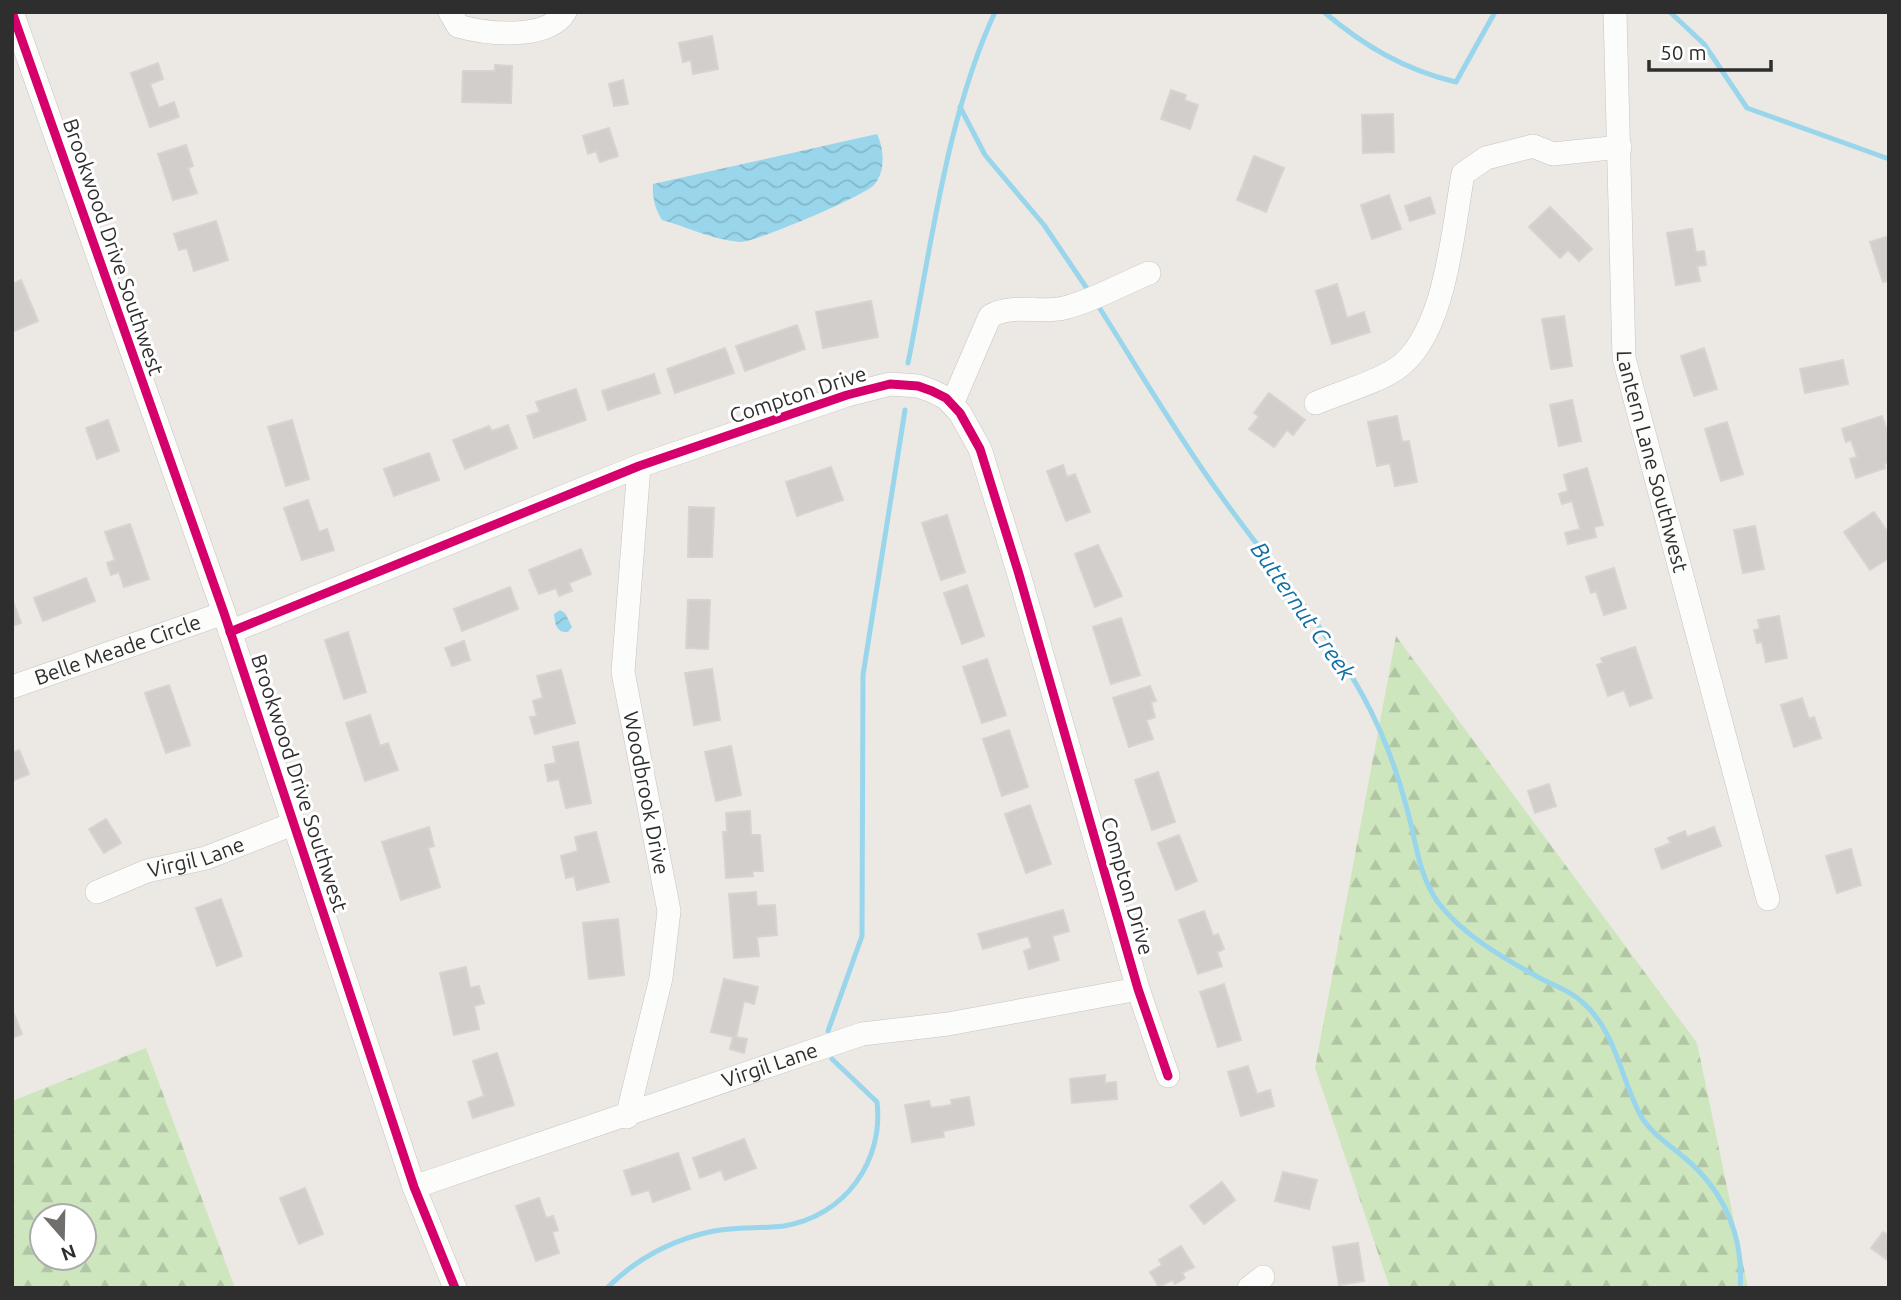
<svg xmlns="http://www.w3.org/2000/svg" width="1901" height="1300" viewBox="0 0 1901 1300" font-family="Ubuntu,sans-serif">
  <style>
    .forest { fill: url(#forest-firs); fill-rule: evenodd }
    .water { fill: url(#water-waves) }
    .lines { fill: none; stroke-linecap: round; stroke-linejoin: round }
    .stream { stroke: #99d6ec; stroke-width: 5 }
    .building { fill: #d1cecb; stroke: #d7d4d0; stroke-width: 2 }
    .minor-casing { stroke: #c5c4c5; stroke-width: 24 }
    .minor { stroke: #fcfcfb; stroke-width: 23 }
    .cycleway-casing { stroke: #fff; stroke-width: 13 }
    .cycleway { stroke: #d6006c; stroke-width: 9 }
    .labels { text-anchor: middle; stroke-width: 6; stroke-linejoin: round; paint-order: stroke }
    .street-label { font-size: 21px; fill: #2e2e2e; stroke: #fff }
    .water-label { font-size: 23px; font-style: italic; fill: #0d6fa3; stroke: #fff }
  </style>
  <defs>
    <pattern id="forest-firs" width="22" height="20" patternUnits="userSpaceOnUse" patternTransform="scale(1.75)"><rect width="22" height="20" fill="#cee6be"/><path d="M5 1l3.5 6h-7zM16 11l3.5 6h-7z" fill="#b1c6a4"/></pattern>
    <pattern id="water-waves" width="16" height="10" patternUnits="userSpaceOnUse" patternTransform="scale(1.75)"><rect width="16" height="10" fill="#99d6ec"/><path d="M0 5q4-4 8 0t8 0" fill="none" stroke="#84b8cb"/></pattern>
  </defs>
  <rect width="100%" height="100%" fill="#ece8e4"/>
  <g class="forest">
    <polygon points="1396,636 1697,1043 1748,1288 1390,1288 1315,1068"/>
    <path d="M146,1048L235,1288H12V1101ZM42,1216H84V1258H42Z"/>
  </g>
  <g class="water">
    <path d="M877,134C884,149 886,171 874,185C864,196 754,243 740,242C715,240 686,227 662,220C655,209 652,197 653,184Z"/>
    <path d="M560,610L565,613L572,627L568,632C556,633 555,623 554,614Z"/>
  </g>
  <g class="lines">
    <g class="stream">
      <path d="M1324,12C1364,46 1405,70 1456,82L1495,12"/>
      <polyline points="1670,12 1704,44 1747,108 1889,159"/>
      <polyline points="960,107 985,155 1044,225 1090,293"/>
      <path d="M1097,304C1137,367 1175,432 1219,493C1267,561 1323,623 1363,696C1382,731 1397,770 1407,809C1416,841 1418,873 1437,901C1461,934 1503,958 1538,977C1552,985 1569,990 1581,1001C1617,1031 1620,1079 1642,1118C1654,1136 1670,1145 1686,1159C1725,1192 1744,1238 1740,1288"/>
      <path d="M908,363C931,249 946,118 995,12"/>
      <polyline points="828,1031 862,936 863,675 905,410"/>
      <path d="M607,1288C635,1260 670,1241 709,1232C734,1226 759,1229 784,1226C845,1216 884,1161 877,1102L832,1059"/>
    </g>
  </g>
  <g class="building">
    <polygon points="712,36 718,69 693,74 691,60 683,62 679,43"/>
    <polygon points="158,63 163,79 150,84 159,108 174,102 179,117 150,127 131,73"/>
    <polygon points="495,65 512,66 511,103 462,102 463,71 495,71"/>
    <polygon points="623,80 628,104 614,106 609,84"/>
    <polygon points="1171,90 1186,95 1184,100 1198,105 1190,129 1161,119"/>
    <polygon points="1393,114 1394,152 1363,153 1362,115"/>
    <polygon points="609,128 618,156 600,162 596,151 588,154 583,136"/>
    <polygon points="186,145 193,166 188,168 197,193 173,200 158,154"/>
    <polygon points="1254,156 1284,168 1266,212 1237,200"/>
    <polygon points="1389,195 1401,229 1372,239 1361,205"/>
    <polygon points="1430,197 1435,213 1410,221 1405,206"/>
    <polygon points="1550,207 1592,249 1579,261 1568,250 1560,258 1529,227"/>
    <polygon points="216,221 228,260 194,271 187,248 179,250 174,234"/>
    <polygon points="1692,229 1696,252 1704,251 1706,265 1697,266 1700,281 1676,285 1667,233"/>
    <polygon points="1889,236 1889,280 1883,282 1870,242"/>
    <polygon points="21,280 38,321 12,332 12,284"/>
    <polygon points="1337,284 1347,318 1364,312 1370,332 1332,344 1316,291"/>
    <polygon points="871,301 878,337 823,348 816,312"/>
    <polygon points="1564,316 1572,366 1551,369 1542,319"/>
    <polygon points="797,325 805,349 745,371 736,346"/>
    <polygon points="725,348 734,373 675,393 667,369"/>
    <polygon points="1704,348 1717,389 1694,396 1681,356"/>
    <polygon points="1843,360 1848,384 1805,393 1800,369"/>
    <polygon points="654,374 660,393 608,410 602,391"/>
    <polygon points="576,389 586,420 534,438 527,416 540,412 536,402"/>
    <polygon points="1269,393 1305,420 1293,435 1287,430 1274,447 1249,429 1259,416 1254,413"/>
    <polygon points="1572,400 1581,441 1559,446 1550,405"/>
    <polygon points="1397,416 1402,442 1409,441 1417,482 1395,486 1390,463 1377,466 1368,422"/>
    <polygon points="1882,416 1889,437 1889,462 1884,464 1885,468 1856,478 1850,459 1857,457 1851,440 1846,442 1842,429"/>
    <polygon points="108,420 119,451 97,459 86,428"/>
    <polygon points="292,420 309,479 286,486 268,427"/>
    <polygon points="1727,422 1743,474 1721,481 1705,429"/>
    <polygon points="508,425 517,448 465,469 453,440 489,426 492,431"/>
    <polygon points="429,453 439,480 394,496 384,469"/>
    <polygon points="1063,465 1067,477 1075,474 1090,512 1066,521 1047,471"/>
    <polygon points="831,467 843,500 797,516 786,482"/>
    <polygon points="1587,468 1603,525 1594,527 1596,537 1568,544 1565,533 1580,529 1572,501 1562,504 1559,494 1568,491 1564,475"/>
    <polygon points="308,500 319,532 327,529 334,550 302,560 284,508"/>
    <polygon points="689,507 714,508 712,557 688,557"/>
    <polygon points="1874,512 1889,534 1889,558 1870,570 1844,532"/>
    <polygon points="947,515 965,572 941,580 922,523"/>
    <polygon points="130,524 149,579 124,587 119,572 111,575 107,563 115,560 105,532"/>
    <polygon points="1755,526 1764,569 1743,573 1734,530"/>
    <polygon points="1098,545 1122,596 1095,607 1075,554"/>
    <polygon points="581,549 591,574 569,583 572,591 559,596 556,588 539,594 529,570"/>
    <polygon points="1614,568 1626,608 1604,615 1596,591 1591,593 1586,577"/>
    <polygon points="86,578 95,601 43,621 34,598"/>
    <polygon points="967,585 984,636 962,644 944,593"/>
    <polygon points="510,587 518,609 462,631 454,609"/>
    <polygon points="12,599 21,623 12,626"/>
    <polygon points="688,600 710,600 708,649 686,648"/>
    <polygon points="1779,616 1787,658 1766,662 1762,642 1757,643 1754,630 1760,629 1758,620"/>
    <polygon points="1121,618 1140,675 1111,684 1093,627"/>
    <polygon points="348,632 366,692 344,699 325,640"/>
    <polygon points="464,641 470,660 452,666 445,648"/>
    <polygon points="1635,647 1652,698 1630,706 1624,690 1608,696 1597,665 1603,663 1601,658"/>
    <polygon points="987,659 1006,715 982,723 963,667"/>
    <polygon points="712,669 720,720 694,725 685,673"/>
    <polygon points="561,670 575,723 535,734 530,717 537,716 533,701 543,698 537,676"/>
    <polygon points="169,685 190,745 166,753 145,693"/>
    <polygon points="1150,686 1156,701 1151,702 1155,717 1146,720 1153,739 1129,747 1113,698"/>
    <polygon points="1802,698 1809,719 1814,717 1821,738 1794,747 1781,705"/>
    <polygon points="370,715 380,746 388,743 398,770 365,781 346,723"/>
    <polygon points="1009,730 1028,787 1002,796 983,739"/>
    <polygon points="578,742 591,803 566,808 559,779 548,781 545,765 556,763 553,747"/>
    <polygon points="731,746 741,795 716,801 705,752"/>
    <polygon points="19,750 29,774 12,781 12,753"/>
    <polygon points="1158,772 1175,822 1152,830 1135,780"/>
    <polygon points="1549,784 1556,806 1535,813 1528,791"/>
    <polygon points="1030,805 1051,864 1026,873 1005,814"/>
    <polygon points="750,811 751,835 760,835 763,871 752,871 753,876 726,878 723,832 727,832 726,813"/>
    <polygon points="106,819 121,843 104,853 89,829"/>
    <polygon points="429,827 434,846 428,848 440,887 401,900 382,842"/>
    <polygon points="1714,827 1721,846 1662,869 1655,849 1671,843 1668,838 1685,831 1687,837"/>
    <polygon points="596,832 609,882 577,890 574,876 566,878 561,856 578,851 575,837"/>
    <polygon points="1179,835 1197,881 1176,890 1158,843"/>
    <polygon points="1851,849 1861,885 1837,893 1826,856"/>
    <polygon points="756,892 757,906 775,905 777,935 757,937 759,956 734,958 729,894"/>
    <polygon points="221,899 242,956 217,966 196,908"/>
    <polygon points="1063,910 1069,931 1052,936 1059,960 1029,969 1024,951 1032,948 1028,936 983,949 978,934"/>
    <polygon points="1204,911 1213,936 1218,934 1224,949 1217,952 1222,966 1198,974 1179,920"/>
    <polygon points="618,919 624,975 589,979 583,923"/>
    <polygon points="466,967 470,988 479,986 484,1003 474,1006 479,1029 454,1035 440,973"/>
    <polygon points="724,979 758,987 754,1004 744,1001 736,1037 747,1039 744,1053 730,1049 733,1037 711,1032"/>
    <polygon points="1224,984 1241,1040 1218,1047 1200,992"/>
    <polygon points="12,1009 22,1034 12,1038"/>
    <polygon points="497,1053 514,1105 473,1118 468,1102 484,1096 473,1061"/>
    <polygon points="1248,1066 1257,1094 1270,1090 1274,1106 1241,1116 1228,1072"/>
    <polygon points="1105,1075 1105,1083 1116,1082 1117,1099 1072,1103 1070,1079"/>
    <polygon points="969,1097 974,1125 943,1131 944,1137 912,1142 905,1105 929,1101 931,1108 952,1105 951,1100"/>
    <polygon points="744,1139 756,1168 725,1180 721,1170 700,1178 693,1158"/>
    <polygon points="678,1153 690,1189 653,1202 649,1190 632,1195 624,1171"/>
    <polygon points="1283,1172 1317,1180 1309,1209 1275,1201"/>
    <polygon points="1222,1182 1235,1200 1204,1224 1190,1206"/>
    <polygon points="305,1188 323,1234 299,1244 280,1198"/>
    <polygon points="539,1198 546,1218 553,1216 558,1230 552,1232 559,1253 536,1261 516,1206"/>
    <polygon points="1883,1232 1889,1236 1889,1261 1871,1248"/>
    <polygon points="1358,1243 1364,1281 1339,1285 1333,1247"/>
    <polygon points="1181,1246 1194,1267 1182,1273 1185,1278 1175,1284 1172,1280 1159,1287 1150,1272 1162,1265 1159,1260"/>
  </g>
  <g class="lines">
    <defs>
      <g id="minor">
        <polyline points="12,12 224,613 414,1187 455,1288"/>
        <path d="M450,12L458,26C486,34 547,41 565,12"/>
        <path id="s1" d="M1615,12L1624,358L1768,899"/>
        <path d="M1316,403C1341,392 1373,384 1396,369C1446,336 1453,228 1463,174L1486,158L1533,146L1553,154L1620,147"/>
        <path d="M952,404L990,316C1014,303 1038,314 1064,308C1093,301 1122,284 1149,273"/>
        <polyline points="230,632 639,466 847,395 890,384 918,386 932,391 946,398 960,413 980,449 1018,571 1138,989 1168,1076"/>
        <path id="s2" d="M12,687L224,613"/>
        <path id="s3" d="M97,892L147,871L206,858L295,823"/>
        <polyline points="627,1117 661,978 669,911 623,672 639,466"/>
        <path id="s4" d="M414,1187L862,1034L948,1024L1138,989"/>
        <polyline points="1249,1288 1263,1277"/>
      </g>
    </defs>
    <use href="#minor" class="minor-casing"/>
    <use href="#minor" class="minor"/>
    <defs>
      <g id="cycleway">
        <polyline points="12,12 224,613 414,1187 455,1288"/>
        <polyline points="230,632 639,466 847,395 890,384 918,386 932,391 946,398 960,413 980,449 1018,571 1138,989 1168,1076"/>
      </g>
    </defs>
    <use href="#cycleway" class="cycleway-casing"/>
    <use href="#cycleway" class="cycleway"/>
  </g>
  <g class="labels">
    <g class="street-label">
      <text transform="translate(113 247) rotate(71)" y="7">Brookwood Drive Southwest</text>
      <text transform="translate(798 395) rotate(-18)" y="7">Compton Drive</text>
      <text dy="7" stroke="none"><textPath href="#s1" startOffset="453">Lantern Lane Southwest</textPath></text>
      <text dy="7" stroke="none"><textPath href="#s2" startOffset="112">Belle Meade Circle</textPath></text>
      <text transform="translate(299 783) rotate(72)" y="7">Brookwood Drive Southwest</text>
      <text transform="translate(646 793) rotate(79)" y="7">Woodbrook Drive</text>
      <text dy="7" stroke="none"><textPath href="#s3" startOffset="105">Virgil Lane</textPath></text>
      <text transform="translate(1127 886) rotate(74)" y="7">Compton Drive</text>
      <text dy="7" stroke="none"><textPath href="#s4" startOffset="376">Virgil Lane</textPath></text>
    </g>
    <g class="water-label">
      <text transform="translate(1303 611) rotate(55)" y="8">Butternut Creek</text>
    </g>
  </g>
  <rect width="1901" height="1300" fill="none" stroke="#2e2e2e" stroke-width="28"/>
  <g transform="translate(63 1237) rotate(160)"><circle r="33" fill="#ffffff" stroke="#ababab" stroke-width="2"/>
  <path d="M0-5L12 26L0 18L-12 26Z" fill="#706f6e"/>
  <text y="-10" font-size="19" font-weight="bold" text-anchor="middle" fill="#2e2e2e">N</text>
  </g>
  <path d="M1649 60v10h122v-10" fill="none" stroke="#2e2e2e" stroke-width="3.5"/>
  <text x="1660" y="60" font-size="21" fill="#2e2e2e" stroke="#ffffff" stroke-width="5" paint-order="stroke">50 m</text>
</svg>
